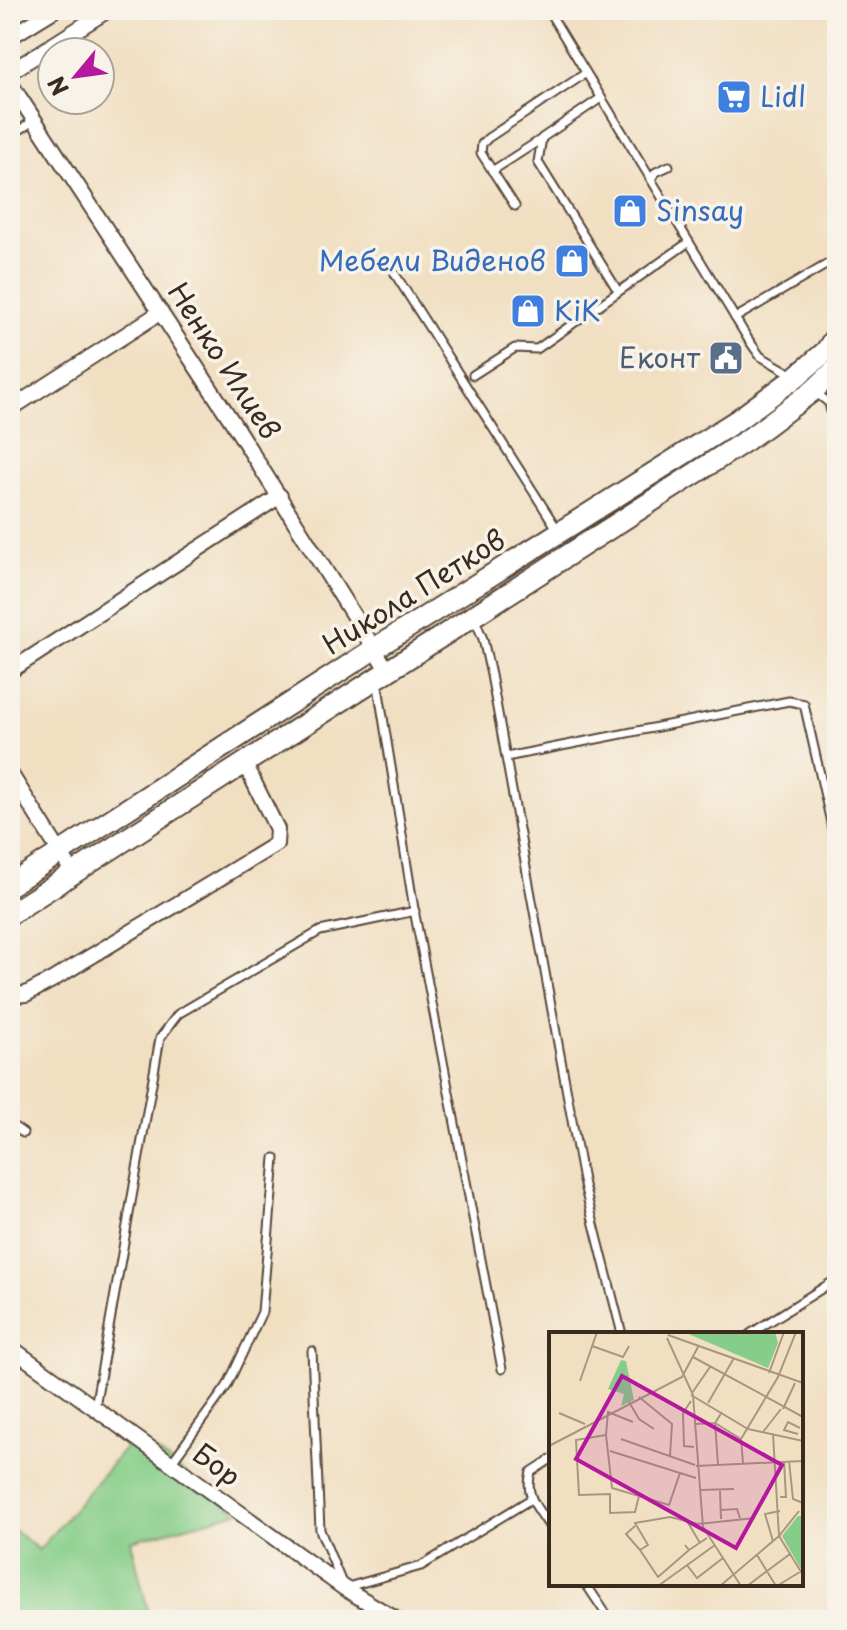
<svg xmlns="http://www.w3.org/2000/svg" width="847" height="1630" viewBox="0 0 847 1630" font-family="'Playpen Sans',sans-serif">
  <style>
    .green { fill: #85cd88; stroke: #607c53; stroke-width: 2 }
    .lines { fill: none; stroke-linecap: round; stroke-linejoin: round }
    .lane-casing { stroke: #564537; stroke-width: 11 }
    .street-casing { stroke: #564537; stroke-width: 18 }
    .secondary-casing { stroke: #564537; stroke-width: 24 }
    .lane { stroke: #fff; stroke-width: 7 }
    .street { stroke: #fff; stroke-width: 14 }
    .secondary { stroke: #fff; stroke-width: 20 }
    .labels { text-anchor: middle; stroke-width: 7; stroke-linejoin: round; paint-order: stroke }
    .shop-label { font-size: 28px; fill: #366cbe; stroke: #f7f3e8; text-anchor: start }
    .service-label { font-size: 28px; fill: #4e5e75; stroke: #f7f3e8; text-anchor: end }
    .street-label { font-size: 28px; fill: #3b2a1e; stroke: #f7f3e8 }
    .inset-road { fill: none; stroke: #a89780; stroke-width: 2 }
    .view { fill: #b5179e; fill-opacity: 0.15; stroke: #b5179e; stroke-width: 4 }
    .inset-edge { fill: none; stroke: #3b2a1e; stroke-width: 4 }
  </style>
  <rect width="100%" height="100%" fill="#f7f3e8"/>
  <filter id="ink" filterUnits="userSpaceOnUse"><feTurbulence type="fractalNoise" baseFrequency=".0125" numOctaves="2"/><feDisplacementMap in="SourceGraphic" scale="16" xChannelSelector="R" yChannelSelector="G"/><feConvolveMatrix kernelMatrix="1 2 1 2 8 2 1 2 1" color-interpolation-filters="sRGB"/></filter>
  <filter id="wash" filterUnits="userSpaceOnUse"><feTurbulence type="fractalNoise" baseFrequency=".006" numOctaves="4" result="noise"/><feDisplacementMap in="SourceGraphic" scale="32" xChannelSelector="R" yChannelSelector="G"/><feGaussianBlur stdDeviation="1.8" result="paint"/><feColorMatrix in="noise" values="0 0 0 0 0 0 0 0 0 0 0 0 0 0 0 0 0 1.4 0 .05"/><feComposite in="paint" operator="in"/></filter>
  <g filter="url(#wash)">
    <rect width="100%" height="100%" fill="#f1dfc2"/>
    <polygon class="green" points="135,1436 238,1512 131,1541 150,1620 10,1620 10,1527 39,1550"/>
  </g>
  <g filter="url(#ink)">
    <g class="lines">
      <defs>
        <g id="lane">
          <polyline points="548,10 748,339 760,356 795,376"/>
          <polyline points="601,98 542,138 538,162 618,291"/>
          <polyline points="10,136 35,120"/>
          <polyline points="492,171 540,140"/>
          <polyline points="651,179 656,172 669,166"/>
          <polyline points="515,206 481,153 482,144 488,138 586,73"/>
          <polyline points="395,274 559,532"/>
          <polyline points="735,318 831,262"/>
          <polyline points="473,375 515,348 537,349 689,242"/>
          <polyline points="814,391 829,403 837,437"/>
          <polyline points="474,617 483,639 491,675 583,1181 622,1334"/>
          <polyline points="377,680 415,915 502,1369"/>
          <polyline points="506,757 789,701 804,704 837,849"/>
          <polyline points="10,1124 23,1133"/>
          <polyline points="750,1334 837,1279"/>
          <polyline points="312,1351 320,1530 344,1588 421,1566 531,1499"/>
          <polyline points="95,1407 160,1038 178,1014 320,931 415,911"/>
          <path d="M551,1459L531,1472C524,1497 538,1508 551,1529"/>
          <polyline points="171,1463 227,1386 262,1312 275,1158"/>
          <polyline points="586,1584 610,1620"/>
        </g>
        <g id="street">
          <polyline points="10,37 54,10"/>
          <polyline points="10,72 108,10"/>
          <polyline points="10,83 233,423 388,671"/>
          <polyline points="10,409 161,312"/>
          <polyline points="10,671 280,496"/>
          <polyline points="10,773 73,873"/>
          <polyline points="10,995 26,994 52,980 276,844 277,829 244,762"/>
          <polyline points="10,1347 344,1588 397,1620"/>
        </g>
        <g id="secondary">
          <polyline points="10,885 374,649 736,421 796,377 826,351 837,334"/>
          <polyline points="10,914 747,440 814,390 837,368"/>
        </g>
      </defs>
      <use href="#lane" class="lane-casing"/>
      <use href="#street" class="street-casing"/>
      <use href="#secondary" class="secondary-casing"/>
      <use href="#lane" class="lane"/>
      <use href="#street" class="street"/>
      <use href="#secondary" class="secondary"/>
    </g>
  </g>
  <defs>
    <symbol id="supermarket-square" viewBox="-11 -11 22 22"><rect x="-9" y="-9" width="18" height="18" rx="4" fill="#3f7fe0" stroke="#f7f3e8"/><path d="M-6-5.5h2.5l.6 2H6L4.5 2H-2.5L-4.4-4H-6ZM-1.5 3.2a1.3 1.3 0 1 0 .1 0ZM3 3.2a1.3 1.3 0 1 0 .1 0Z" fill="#fff"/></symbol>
    <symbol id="shop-square" viewBox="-11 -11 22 22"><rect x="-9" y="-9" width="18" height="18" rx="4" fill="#3f7fe0" stroke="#f7f3e8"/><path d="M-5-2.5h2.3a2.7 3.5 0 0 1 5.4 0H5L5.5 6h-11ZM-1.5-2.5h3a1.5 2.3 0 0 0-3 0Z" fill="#fff"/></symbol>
    <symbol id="civic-square" viewBox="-11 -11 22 22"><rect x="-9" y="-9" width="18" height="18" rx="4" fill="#5c6f8a" stroke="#f7f3e8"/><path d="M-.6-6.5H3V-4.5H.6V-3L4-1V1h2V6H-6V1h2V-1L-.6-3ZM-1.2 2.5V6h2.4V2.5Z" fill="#fff"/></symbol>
  </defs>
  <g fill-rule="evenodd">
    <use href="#supermarket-square" x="714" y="77" width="40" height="40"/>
    <use href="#shop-square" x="610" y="191" width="40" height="40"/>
    <use href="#shop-square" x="552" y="241" width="40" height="40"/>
    <use href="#shop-square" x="508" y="291" width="40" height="40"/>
    <use href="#civic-square" x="706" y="338" width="40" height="40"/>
  </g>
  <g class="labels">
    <g class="shop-label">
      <text x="760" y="107">Lidl</text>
      <text x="656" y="221">Sinsay</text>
      <text x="546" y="271" text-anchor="end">Мебели Виденов</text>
      <text x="554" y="321">KiK</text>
    </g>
    <g class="service-label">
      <text x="700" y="368">Еконт</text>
    </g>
    <g class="street-label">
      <text transform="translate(224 361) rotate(57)" y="10">Ненко Илиев</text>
      <text transform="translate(414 592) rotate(-32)" y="10">Никола Петков</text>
      <text transform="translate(217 1465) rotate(36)" y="10">Бор</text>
    </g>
  </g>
  <g transform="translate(549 1332)">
    <rect width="254" height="254" fill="#f1dfc2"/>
    <path d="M135,0H226L229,11L219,36ZM72,28L77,29L85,68L72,74L75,62L59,57ZM249,184H254L252,237L233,204Z" fill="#85cd88"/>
    <path class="inset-road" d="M119,3L254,51M118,6L144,63L154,195L192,254M43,14L74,25L80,14M144,25L254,85M220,41L235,0M31,49L48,0M143,61L161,35M142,63L199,97L254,109M90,65L123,92L121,124M142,69L134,81L135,114L145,115M80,70L90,87L105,97M159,71L185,26M234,77L246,51M10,81L36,92M145,92L166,91L192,107M214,100L232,77M224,102L230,204L254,243M249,102L235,98L239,90L251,96M57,103L63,156L90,164L86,180L61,181V162L30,163L27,108L57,103L59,80L84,90M72,107L146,133M0,114L133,45L150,13M61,119L147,146M240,129L244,167L254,171M194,131L192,107L229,45L247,0M169,133L166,91L173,80M147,134L254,129M151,158L185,157M171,159L172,187M90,164L120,173L131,141M231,165H237L235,129M171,178L188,177L191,186M138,189L151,211M86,194L77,202L91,218M224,209L216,182L231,179M136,213L140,218L158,206M140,218L109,245L91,218L99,213L86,191L121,185L149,192L206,186M208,223L227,254M138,233L148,246L174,226M109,254L166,213M171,254L230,204L250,179M198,254L241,222M228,254L254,238"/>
    <path class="view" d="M73,44L233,133L187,216L27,127Z"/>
    <rect width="254" height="254" class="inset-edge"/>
  </g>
  <rect width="847" height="1630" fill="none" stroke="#f7f3e8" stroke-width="40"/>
  <g transform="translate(76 76) rotate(241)"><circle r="38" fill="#f7f3e8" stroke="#aca397" stroke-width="2"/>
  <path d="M0-6L14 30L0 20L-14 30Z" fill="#b5179e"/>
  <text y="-12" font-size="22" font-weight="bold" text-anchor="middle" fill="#3b2a1e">N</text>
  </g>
</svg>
